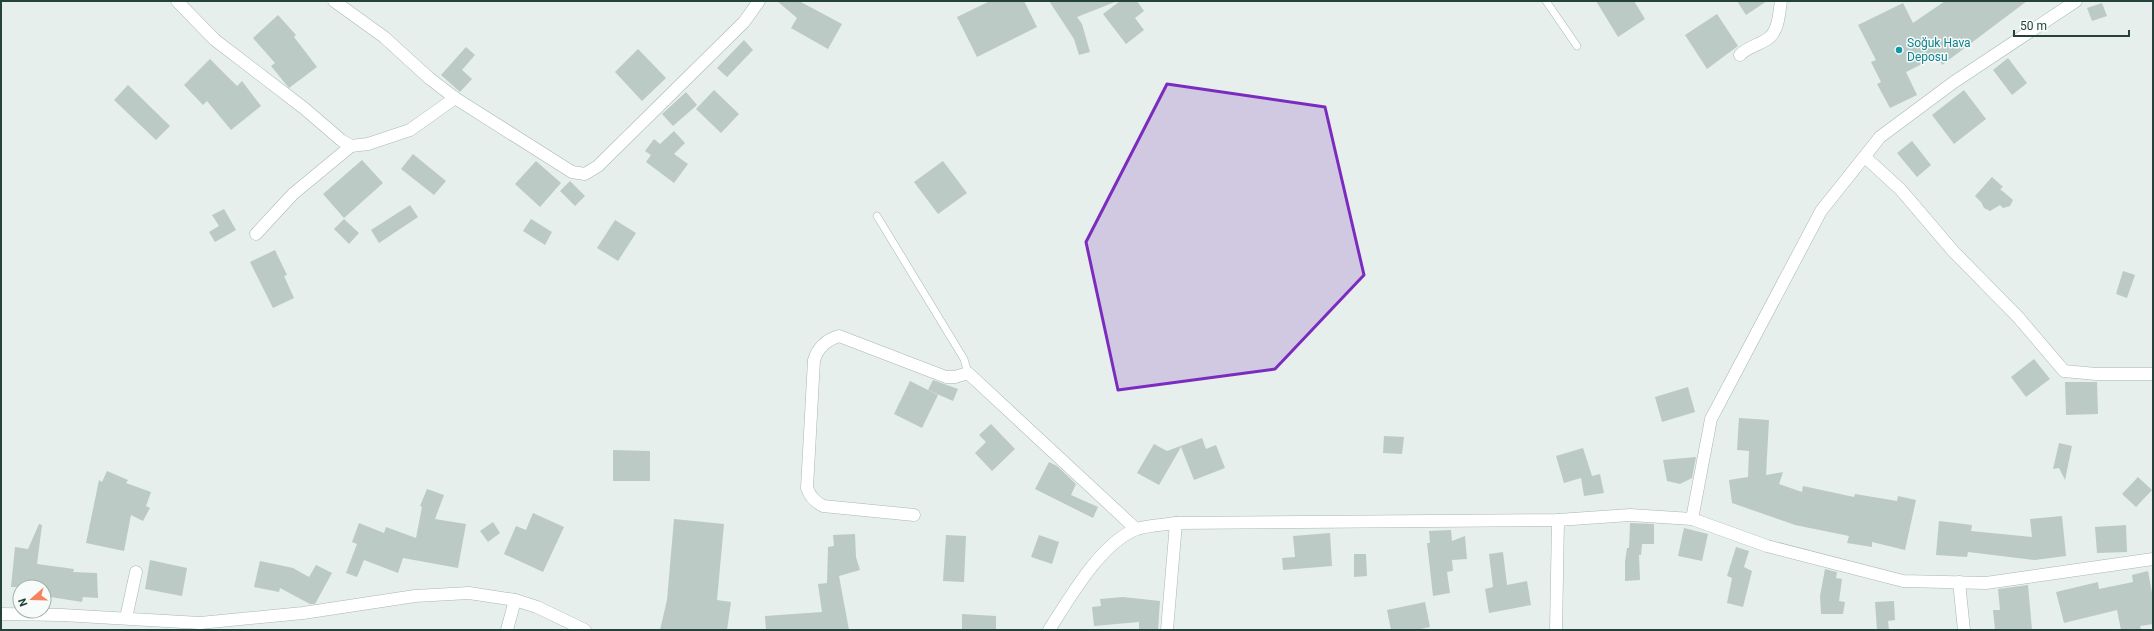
<svg xmlns="http://www.w3.org/2000/svg" width="2154" height="631" viewBox="0 0 2154 631" font-family="Roboto,sans-serif">
  <style>
    .building { fill: #bbcac4 }
    .lines { fill: none; stroke-linecap: round; stroke-linejoin: round }
    .service-casing { stroke: #a8b8b2; stroke-width: 8 }
    .minor-casing { stroke: #a8b8b2; stroke-width: 13 }
    .tertiary-casing { stroke: #a8b8b2; stroke-width: 13 }
    .service { stroke: #fff; stroke-width: 7 }
    .minor { stroke: #fff; stroke-width: 12 }
    .tertiary { stroke: #fff; stroke-width: 12 }
    .marked { fill: #7b2cbf; fill-opacity: 0.2; stroke: #7b2cbf; stroke-width: 3; stroke-linejoin: round }
    .culture-dot { fill: #0f9aa8; stroke: #f7fbf9; stroke-width: 1.5 }
    .labels { text-anchor: middle; stroke-width: 3; stroke-linejoin: round; paint-order: stroke }
    .culture-label { font-size: 12px; fill: #0d838f; stroke: #f7fbf9; text-anchor: start }
  </style>
  <rect width="100%" height="100%" fill="#e6efeb"/>
  <g class="building">
    <polygon points="777,1 799,1 842,24 828,49 791,28 797,18"/>
    <polygon points="990,1 1024,1 1037,27 977,57 957,17"/>
    <polygon points="1049,1 1114,1 1115,2 1077,17 1082,24 1090,52 1079,55 1074,39"/>
    <polygon points="1120,1 1137,1 1144,11 1135,18 1144,30 1126,44 1103,14"/>
    <polygon points="1596,1 1634,1 1645,19 1618,37"/>
    <polygon points="1737,1 1767,1 1746,15"/>
    <polygon points="1945,1 2027,1 1942,65 1938,56 1906,72 1917,95 1890,108 1877,84 1881,82 1871,62 1876,60 1858,25 1903,3 1913,23"/>
    <polygon points="2102,3 2107,16 2092,21 2087,8"/>
    <polygon points="1717,14 1738,46 1707,69 1685,35"/>
    <polygon points="278,15 296,35 294,37 317,67 289,88 271,66 275,63 253,38"/>
    <polygon points="744,40 753,50 727,77 717,68"/>
    <polygon points="466,47 475,55 462,70 472,79 460,92 441,75"/>
    <polygon points="638,49 666,78 642,101 615,72"/>
    <polygon points="2008,58 2027,83 2012,95 1993,70"/>
    <polygon points="210,59 237,86 242,81 261,106 231,130 207,101 203,105 184,85"/>
    <polygon points="128,85 170,126 156,140 114,100"/>
    <polygon points="714,90 739,114 721,133 696,109"/>
    <polygon points="1964,90 1986,119 1954,144 1932,115"/>
    <polygon points="686,92 697,105 673,126 662,114"/>
    <polygon points="674,131 685,143 674,154 688,164 674,183 646,162 651,155 645,151 654,139 660,144"/>
    <polygon points="1912,141 1931,165 1917,177 1897,153"/>
    <polygon points="413,154 446,181 434,195 401,169"/>
    <polygon points="362,160 383,183 344,218 323,194"/>
    <polygon points="536,161 561,183 540,207 515,184"/>
    <polygon points="943,161 967,193 938,214 914,182"/>
    <polygon points="1992,177 2003,187 2000,189 2013,200 2010,206 2003,208 2000,205 1990,211 1984,208 1981,202 1975,196"/>
    <polygon points="570,181 585,196 575,206 560,191"/>
    <polygon points="410,205 418,217 379,243 371,230"/>
    <polygon points="224,209 236,230 215,242 209,232 219,226 212,215"/>
    <polygon points="344,219 359,233 349,244 334,229"/>
    <polygon points="531,219 552,232 545,245 523,231"/>
    <polygon points="615,220 636,233 618,261 597,248"/>
    <polygon points="275,250 287,275 284,276 294,298 273,308 250,262"/>
    <polygon points="2123,271 2135,275 2127,298 2116,294"/>
    <polygon points="2034,359 2050,379 2026,397 2011,377"/>
    <polygon points="933,380 958,389 953,401 928,390"/>
    <polygon points="910,381 938,395 922,428 894,414"/>
    <polygon points="2065,382 2097,382 2098,414 2066,415"/>
    <polygon points="1688,387 1695,412 1662,422 1655,397"/>
    <polygon points="1739,418 1769,420 1766,475 1783,472 1779,484 1802,492 1803,486 1854,497 1855,494 1897,501 1898,496 1916,500 1905,550 1872,542 1872,547 1847,543 1849,536 1795,525 1732,503 1729,480 1748,477 1749,451 1737,450"/>
    <polygon points="991,424 1015,449 992,471 975,453 986,442 979,435"/>
    <polygon points="1384,436 1404,437 1402,454 1383,453"/>
    <polygon points="1202,438 1206,449 1216,445 1225,468 1194,480 1181,447 1159,485 1137,473 1154,444 1167,451"/>
    <polygon points="2059,443 2072,446 2065,480 2059,468 2053,469"/>
    <polygon points="1583,448 1592,476 1600,474 1604,493 1584,496 1581,478 1564,483 1556,456"/>
    <polygon points="613,450 650,451 650,481 613,481"/>
    <polygon points="1696,457 1692,478 1680,484 1667,481 1663,460"/>
    <polygon points="1049,462 1057,466 1076,484 1071,495 1098,507 1093,518 1035,489"/>
    <polygon points="107,471 128,480 126,483 151,492 146,506 150,508 143,521 131,515 124,551 86,543 99,480 102,482"/>
    <polygon points="2138,477 2152,490 2136,507 2122,494"/>
    <polygon points="427,489 444,495 435,519 466,524 458,568 403,558 398,573 364,560 357,577 346,573 357,544 352,542 359,523 384,533 386,527 416,538 422,507 420,506"/>
    <polygon points="533,513 564,527 543,572 504,554 516,526 526,530"/>
    <polygon points="2062,516 2066,556 2035,560 1968,552 1967,557 1936,555 1939,521 1972,525 1971,531 2032,537 2030,519"/>
    <polygon points="674,519 724,524 717,600 731,602 727,630 660,630 667,600"/>
    <polygon points="493,522 500,533 488,542 480,531"/>
    <polygon points="1630,523 1654,524 1654,544 1642,544 1641,555 1639,555 1640,580 1625,581 1625,562 1627,548 1629,548"/>
    <polygon points="39,524 42,525 37,564 74,569 73,572 97,573 98,598 83,597 82,602 44,596 44,587 11,587 15,547 28,549"/>
    <polygon points="2126,525 2127,552 2097,553 2095,527"/>
    <polygon points="1684,528 1708,534 1702,561 1678,556"/>
    <polygon points="1451,530 1452,541 1465,536 1467,559 1452,560 1453,571 1447,572 1450,593 1433,596 1427,543 1430,543 1429,531"/>
    <polygon points="1330,533 1332,566 1283,570 1282,558 1295,557 1293,536"/>
    <polygon points="855,534 856,557 860,570 839,576 849,630 766,630 765,616 822,612 818,584 827,583 828,547 834,546 833,535"/>
    <polygon points="946,535 966,536 964,582 943,581"/>
    <polygon points="1039,535 1059,542 1052,564 1031,557"/>
    <polygon points="1736,547 1749,551 1744,567 1752,571 1743,607 1727,603 1732,578 1727,576"/>
    <polygon points="1503,552 1507,585 1527,581 1531,605 1489,613 1485,589 1493,587 1489,554"/>
    <polygon points="1354,554 1366,554 1367,576 1354,577"/>
    <polygon points="150,560 187,568 182,596 145,589"/>
    <polygon points="260,561 293,568 309,577 316,565 332,573 315,604 310,604 280,588 279,592 254,587"/>
    <polygon points="1825,569 1837,572 1836,578 1842,579 1839,601 1845,602 1843,614 1821,614 1820,596"/>
    <polygon points="2148,571 2153,598 2153,624 2140,626 2141,630 2121,630 2117,610 2064,623 2056,592 2098,582 2099,589 2133,582 2132,575"/>
    <polygon points="2028,585 2032,630 1995,630 1993,610 2000,610 1998,589"/>
    <polygon points="1123,597 1160,601 1158,630 1139,630 1139,622 1094,626 1092,607 1101,606 1100,599"/>
    <polygon points="1894,601 1895,620 1888,621 1889,630 1877,630 1875,602"/>
    <polygon points="1425,602 1430,627 1415,630 1391,630 1387,610"/>
    <polygon points="962,614 996,616 996,630 962,630"/>
  </g>
  <g class="lines">
    <defs>
      <g id="service">
        <polyline points="1546,1 1577,46"/>
        <polyline points="877,216 964,359 968,373"/>
      </g>
      <g id="minor">
        <polyline points="177,1 215,40 305,109 341,140 351,146 368,144 410,130 455,98"/>
        <polyline points="334,1 384,37 429,78 455,98 572,172 585,174 598,166 744,22 759,1"/>
        <path d="M1740,55C1748,46 1761,45 1770,37C1779,28 1779,13 1781,1"/>
        <polyline points="1865,157 1901,190 1953,251 2018,317 2064,371 2096,374 2153,374"/>
        <polyline points="256,234 293,194 351,146"/>
        <path d="M914,515L823,506C815,502 810,497 807,488L814,360C818,347 826,340 839,336L946,377H955L968,373L1136,529"/>
        <polyline points="1692,519 1711,419 1821,211 1880,137 1954,82 2076,1"/>
        <polyline points="1959,582 1964,630"/>
        <polyline points="126,618 136,572"/>
        <polyline points="507,630 515,600"/>
        <polyline points="1167,630 1176,523"/>
        <polyline points="1556,630 1558,520"/>
      </g>
      <g id="tertiary">
        <polyline points="1,614 62,615 200,623 303,613 415,596 469,593 515,600 537,607 585,630"/>
        <path d="M1049,630C1069,599 1101,542 1137,529C1149,525 1164,525 1176,523L1558,520L1630,515L1692,519L1767,546L1903,581L1986,583L2153,559"/>
      </g>
    </defs>
    <use href="#service" class="service-casing"/>
    <use href="#minor" class="minor-casing"/>
    <use href="#tertiary" class="tertiary-casing"/>
    <use href="#service" class="service"/>
    <use href="#minor" class="minor"/>
    <use href="#tertiary" class="tertiary"/>
  </g>
  <path class="marked" d="M1167,84L1325,107L1364,275L1275,369L1118,390L1086,242Z"/>
  <circle class="culture-dot" cx="1899" cy="50" r="4"/>
  <g class="labels">
    <g class="culture-label">
      <text x="1907" y="47">Soğuk Hava<tspan x="1907" dy="14">Deposu</tspan></text>
    </g>
  </g>
  <rect width="2154" height="631" fill="none" stroke="#24423a" stroke-width="4"/>
  <g transform="translate(32 599) rotate(250)"><circle r="19" fill="#f7fbf9" stroke="#a3b1ad"/>
  <path d="M0-3L7 15L0 10L-7 15Z" fill="#f4845f"/>
  <text y="-6" font-size="11" font-weight="bold" text-anchor="middle" fill="#24423a">N</text>
  </g>
  <path d="M2014 30v6h115v-6" fill="none" stroke="#24423a" stroke-width="2"/>
  <text x="2020" y="30" font-size="12" fill="#24423a" stroke="#f7fbf9" stroke-width="3" paint-order="stroke">50 m</text>
</svg>
